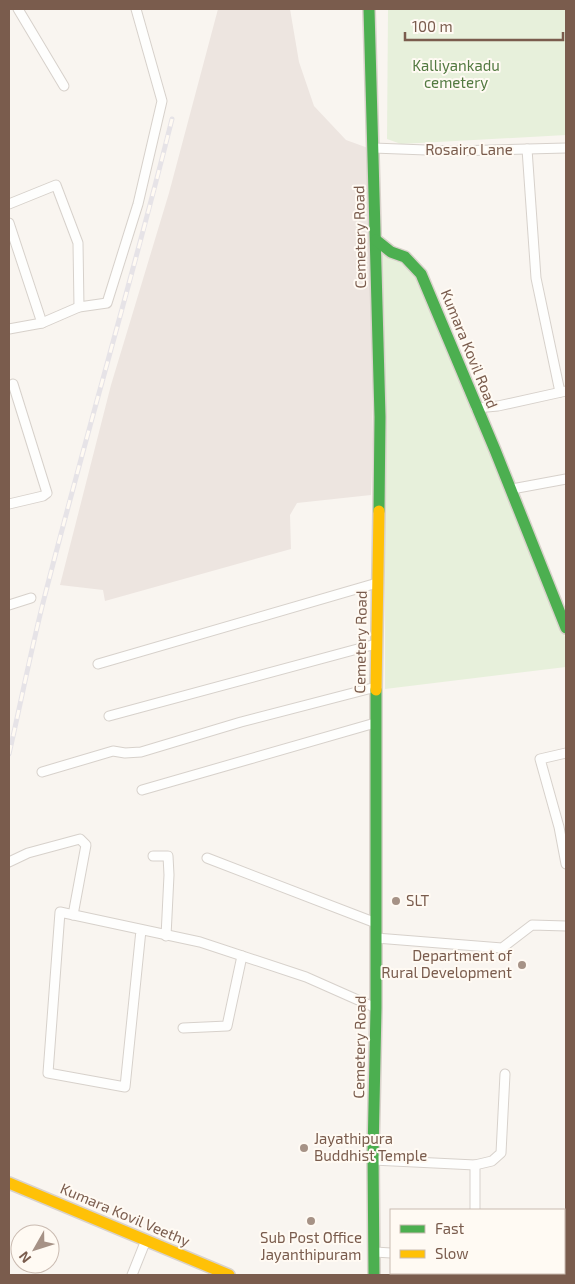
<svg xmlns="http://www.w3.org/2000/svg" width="575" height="1284" viewBox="0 0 575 1284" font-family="'Exo 2',sans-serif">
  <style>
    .industrial { fill: #ede5e0 }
    .green { fill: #e7f0db }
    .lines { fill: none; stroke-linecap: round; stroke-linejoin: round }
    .street-casing { stroke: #d7d1cb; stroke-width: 11 }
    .fast-casing { stroke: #d9d2cb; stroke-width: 14 }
    .slow-casing { stroke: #d9d2cb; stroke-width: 14 }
    .street { stroke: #fefefd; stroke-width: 9 }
    .fast { stroke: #4caf50; stroke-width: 11 }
    .slow { stroke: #ffc107; stroke-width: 11 }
    .rail-casing { stroke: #e6e3e7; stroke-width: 5 }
    .rail { stroke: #fffaf3; stroke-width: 3; stroke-dasharray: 9; stroke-linecap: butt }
    .poi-dot { fill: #a69286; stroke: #fffaf3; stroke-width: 2 }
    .labels { text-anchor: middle; stroke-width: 4; stroke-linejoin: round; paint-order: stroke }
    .park-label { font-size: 15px; fill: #537a41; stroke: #fffaf3 }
    .street-label { font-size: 15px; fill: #7a5c4d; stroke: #fffaf3 }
    .poi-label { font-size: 15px; fill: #7a5c4d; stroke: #fffaf3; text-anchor: start }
  </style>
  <rect width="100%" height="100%" fill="#f9f5f0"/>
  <polygon class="industrial" points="218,9 290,9 299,62 314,106 346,140 368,148 373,444 371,495 297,503 290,515 291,549 105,601 103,590 60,585 111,385 169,193"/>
  <g class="green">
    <polygon points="388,9 566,9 566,135 401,144 387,139"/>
    <polygon points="378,252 395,258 417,277 508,491 566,639 566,667 385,689 385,445"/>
  </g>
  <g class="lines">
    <defs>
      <g id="street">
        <polyline points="18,9 64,86"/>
        <polyline points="373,148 453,151 566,148"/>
        <polyline points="527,149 536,278 560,392"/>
        <polyline points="9,204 56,185 78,243 79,307"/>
        <polyline points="9,223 42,323"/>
        <polyline points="9,329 42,323 79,307 107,303 138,204 162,101 136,9"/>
        <polyline points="476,408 498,406 566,391"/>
        <polyline points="512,489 566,479"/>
        <polyline points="9,504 43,496 47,493 13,384"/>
        <polyline points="9,605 31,598"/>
        <polyline points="98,664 377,583"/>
        <polyline points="109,716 376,644"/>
        <polyline points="566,753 540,759 559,827 566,864"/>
        <polyline points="42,772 113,751 125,753 141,752 241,722 376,687"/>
        <polyline points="142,790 375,723"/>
        <polyline points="153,856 168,856 169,875 166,936"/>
        <polyline points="207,858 376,923"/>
        <polyline points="9,862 28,853 80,839 86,845 73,915"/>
        <polyline points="141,930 125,1087 48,1073 60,912 200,942 306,977 376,1008"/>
        <polyline points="376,938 502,948 532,925 566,926"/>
        <polyline points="183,1028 227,1026 242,956"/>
        <polyline points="373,1160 475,1165 492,1161 501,1153 505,1074"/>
        <polyline points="475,1165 475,1210"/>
        <polyline points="375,1252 391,1253"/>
        <polyline points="564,1264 566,1264"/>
        <polyline points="132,1275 146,1240"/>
      </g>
      <g id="fast">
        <polyline points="369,9 380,417 379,511"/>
        <polyline points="376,240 391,252 405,257 421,274 495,450 566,628"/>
        <polyline points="374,1275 373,1154 376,1008 376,690"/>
      </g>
      <g id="slow">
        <polyline points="376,690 379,511"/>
        <polyline points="9,1183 229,1275"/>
      </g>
    </defs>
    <use href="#street" class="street-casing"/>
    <use href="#fast" class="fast-casing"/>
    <use href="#slow" class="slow-casing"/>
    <use href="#street" class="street"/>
    <use href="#fast" class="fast"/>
    <use href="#slow" class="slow"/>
    <defs>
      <path id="rail" d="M9,754C21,702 31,650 44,599C85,438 132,280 172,119"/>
    </defs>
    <use href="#rail" class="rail-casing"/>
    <use href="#rail" class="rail"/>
  </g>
  <g class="poi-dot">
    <circle cx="396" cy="901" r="5"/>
    <circle cx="522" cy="965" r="5"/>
    <circle cx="304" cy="1148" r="5"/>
    <circle cx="311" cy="1221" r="5"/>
  </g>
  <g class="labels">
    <g class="park-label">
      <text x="456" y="71">Kalliyankadu<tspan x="456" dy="17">cemetery</tspan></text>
    </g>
    <g class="street-label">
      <text x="469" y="155">Rosairo Lane</text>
      <text transform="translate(360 237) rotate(-91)" y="5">Cemetery Road</text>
      <text transform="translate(469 349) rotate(68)" y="5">Kumara Kovil Road</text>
      <text transform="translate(361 642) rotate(-89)" y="5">Cemetery Road</text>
      <text transform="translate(360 1047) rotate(-89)" y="5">Cemetery Road</text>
      <text transform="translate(125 1215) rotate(23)" y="5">Kumara Kovil Veethy</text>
    </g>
    <g class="poi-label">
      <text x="406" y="906">SLT</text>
      <text x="512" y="961" text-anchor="end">Department of<tspan x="512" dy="17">Rural Development</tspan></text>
      <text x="314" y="1144">Jayathipura<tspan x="314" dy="17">Buddhist Temple</tspan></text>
      <text x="311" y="1243" text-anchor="middle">Sub Post Office<tspan x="311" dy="17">Jayanthipuram</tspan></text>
    </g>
  </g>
  <rect width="575" height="1284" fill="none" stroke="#7a5c4d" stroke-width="20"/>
  <rect x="390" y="1209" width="175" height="65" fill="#fffaf3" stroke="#cabbb1"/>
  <rect x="400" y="1225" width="25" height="8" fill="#4caf50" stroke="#cabbb1"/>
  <text x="435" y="1234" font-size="15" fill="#7a5c4d">Fast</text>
  <rect x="400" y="1250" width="25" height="8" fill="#ffc107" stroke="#cabbb1"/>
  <text x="435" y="1259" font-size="15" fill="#7a5c4d">Slow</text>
  <g transform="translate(35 1249) rotate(231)"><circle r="24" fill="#fffaf3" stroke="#cabbb1"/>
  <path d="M0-4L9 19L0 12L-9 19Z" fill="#a69286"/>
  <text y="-8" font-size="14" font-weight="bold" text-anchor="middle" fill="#7a5c4d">N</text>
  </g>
  <path d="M405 32v8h158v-8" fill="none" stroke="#7a5c4d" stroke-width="2.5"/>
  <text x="412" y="32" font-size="15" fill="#7a5c4d" stroke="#fffaf3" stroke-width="4" paint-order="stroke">100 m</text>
</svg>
